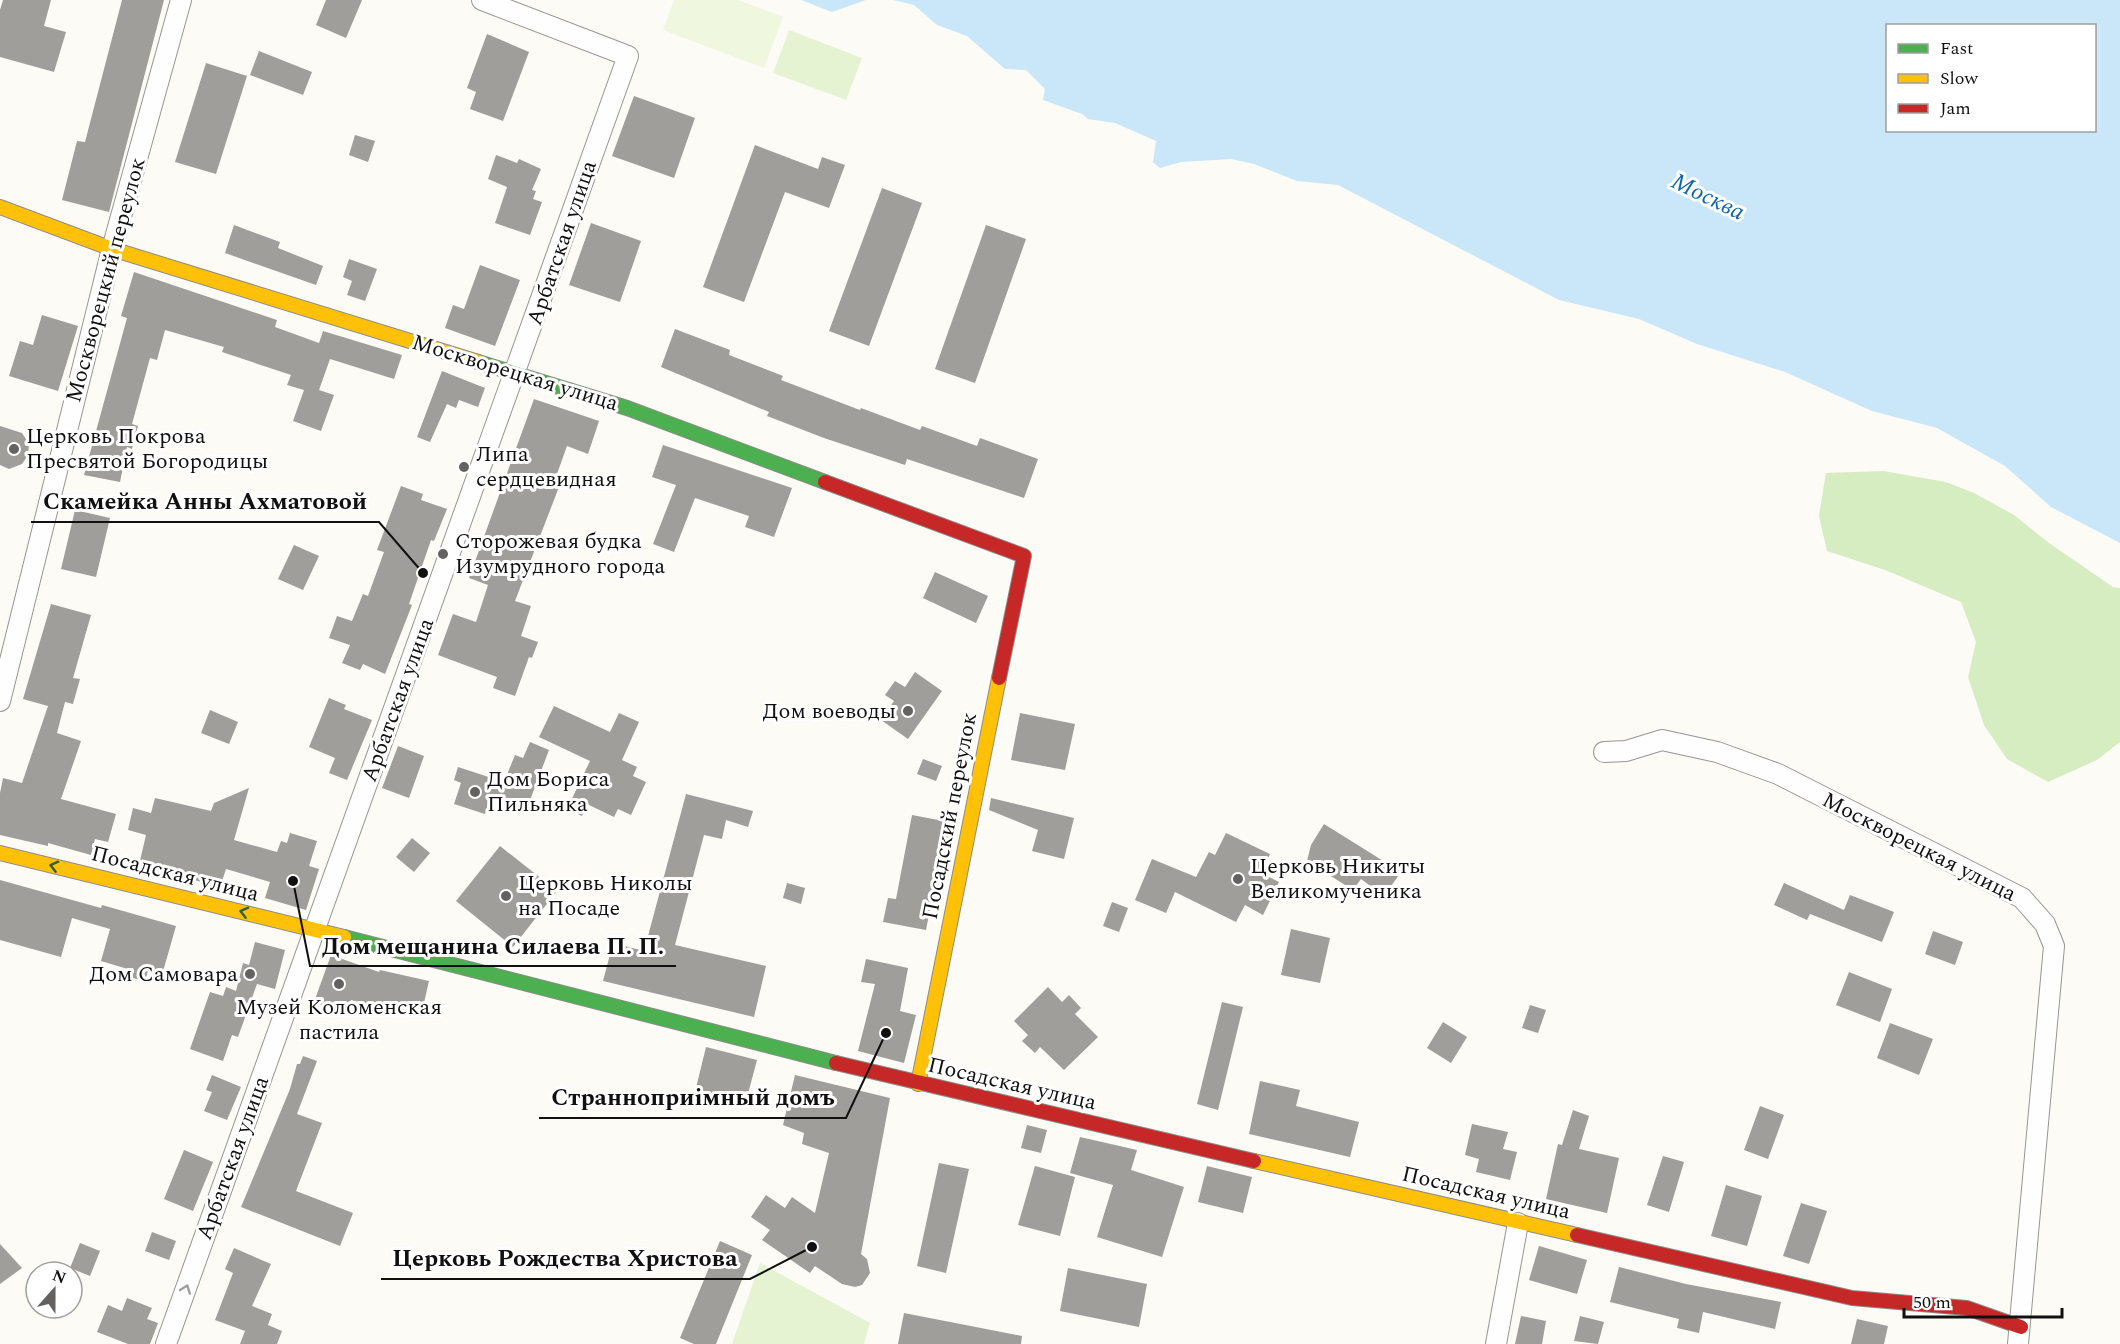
<svg xmlns="http://www.w3.org/2000/svg" width="2120" height="1344" font-family="Spectral,serif">
  <style>
    .green { fill: #e5f3d3 }
    .forest { fill: #d6ecc1 }
    .pitch { fill: #eff7de }
    .water { fill: #c9e7f9; fill-rule: evenodd }
    .building { fill: #a09e9a }
    .lines { fill: none; stroke-linecap: round; stroke-linejoin: round }
    .street-casing { stroke: #969693; stroke-width: 22 }
    .fast-casing { stroke: #8d8c8a; stroke-width: 16 }
    .slow-casing { stroke: #8d8c8a; stroke-width: 16 }
    .jam-casing { stroke: #8d8c8a; stroke-width: 16 }
    .street { stroke: #fffefe; stroke-width: 20 }
    .fast { stroke: #4caf50; stroke-width: 14 }
    .slow { stroke: #ffc107; stroke-width: 14 }
    .jam { stroke: #c62828; stroke-width: 14 }
    .oneway { stroke: #2e6030 }
    .oneway2 { stroke: #9f9f9f }
    .poi-dot { fill: #636260; stroke: #fff; stroke-width: 2 }
    .labels { text-anchor: middle; dominant-baseline: central; stroke-width: 6; stroke-linejoin: round; paint-order: stroke }
    .street-label { font-size: 22px; fill: #101010; stroke: #fff }
    .poi-label { font-size: 22px; fill: #101010; stroke: #fff; text-anchor: start }
    .water-label { font-size: 24px; font-style: italic; fill: #0e66ac; stroke: #fff }
    .leader { fill: none; stroke: #101010; stroke-width: 2 }
    .callout-dot { fill: #101010; stroke: #fff; stroke-width: 2 }
    .callout-label { font-size: 24px; text-anchor: middle; font-weight: bold; fill: #101010; stroke: #fff; stroke-width: 6; stroke-linejoin: round; paint-order: stroke }
  </style>
  <rect width="100%" height="100%" fill="#fcfbf5"/>
  <g class="green">
    <polygon points="789,30 862,58 846,100 773,73"/>
    <polygon points="760,1263 870,1323 864,1344 732,1344"/>
  </g>
  <polygon class="forest" points="1883,471 1946,482 1974,493 2014,515 2049,543 2113,587 2120,588 2120,742 2097,760 2048,782 2007,759 1984,725 1968,677 1976,642 1961,602 1885,570 1827,551 1819,516 1826,473"/>
  <polygon class="pitch" points="674,0 738,0 783,17 764,68 663,30"/>
  <g class="water">
    <polygon points="801,0 866,0 832,12"/>
    <path d="M 893,0 L 2120,0 L 2120,543 L 2051,507 L 2005,466 L 1937,428 L 1872,411 L 1785,372 L 1697,344 L 1639,319 L 1559,300 L 1338,185 L 1297,181 L 1254,164 L 1231,159 L 1181,162 L 1160,168 L 1153,162 L 1156,141 L 1115,123 L 1088,119 L 1082,114 L 1043,100 L 1045,89 L 1026,70 L 1005,69 L 967,36 L 937,25 L 914,5 ZM 1888,26 L 2094,26 L 2094,130 L 1888,130 Z"/>
  </g>
  <g class="building">
    <polygon points="3,0 51,0 44,26 66,32 54,72 0,57 0,10"/>
    <polygon points="122,0 164,0 109,212 62,200 77,141 85,142"/>
    <polygon points="326,0 362,0 346,38 316,25"/>
    <polygon points="487,34 529,52 503,121 470,109 476,92 467,88"/>
    <polygon points="259,51 312,72 303,95 250,75"/>
    <polygon points="206,63 247,76 216,174 175,162"/>
    <polygon points="634,96 695,118 674,178 612,156"/>
    <polygon points="355,135 375,141 368,162 349,155"/>
    <polygon points="755,145 818,169 822,157 845,165 829,208 785,192 744,302 703,287"/>
    <polygon points="496,155 517,163 519,159 541,169 532,190 536,191 533,199 542,202 530,235 495,223 507,187 488,179"/>
    <polygon points="882,188 922,203 869,346 829,331"/>
    <polygon points="591,223 641,241 620,302 569,285"/>
    <polygon points="234,225 280,242 278,248 323,266 316,285 225,253"/>
    <polygon points="986,225 1026,239 975,383 935,369"/>
    <polygon points="349,259 377,269 365,301 347,295 352,281 343,277"/>
    <polygon points="480,265 520,280 495,346 445,328 453,305 464,309"/>
    <polygon points="134,272 277,320 275,327 319,343 323,331 402,355 394,379 330,359 319,390 334,395 321,431 293,421 304,390 287,385 291,375 222,352 224,347 165,330 157,360 150,358 132,424 138,426 132,449 127,447 120,482 84,475 127,318 121,316"/>
    <polygon points="42,315 78,326 58,391 9,376 20,341 33,345"/>
    <polygon points="675,329 730,350 729,355 783,376 781,380 860,410 861,408 920,430 922,426 977,446 980,438 1038,459 1024,498 907,459 905,465 824,438 767,416 769,412 661,367"/>
    <polygon points="442,371 485,388 478,407 459,400 456,408 447,404 430,442 417,437"/>
    <polygon points="534,399 599,421 588,454 567,446 553,485 559,487 515,601 531,606 521,636 538,642 532,658 529,657 515,696 493,688 497,677 438,655 453,614 476,622 488,585 469,578"/>
    <polygon points="0,426 22,433 29,444 28,455 22,464 9,469 0,465"/>
    <polygon points="663,445 792,488 774,537 745,527 749,516 695,498 674,552 653,544 676,485 652,477"/>
    <polygon points="401,486 423,494 421,500 447,509 434,541 431,540 409,604 412,605 385,674 363,664 360,670 342,663 350,645 329,638 337,616 352,621 363,594 368,596 384,552 377,550"/>
    <polygon points="75,510 110,518 96,577 61,569"/>
    <polygon points="294,545 319,556 303,590 278,579"/>
    <polygon points="935,572 988,596 976,623 923,598"/>
    <polygon points="51,604 91,615 73,678 80,679 73,704 65,702 57,733 81,741 61,799 116,814 108,842 95,839 91,855 48,843 48,846 0,835 0,793 3,778 22,783 48,706 23,699"/>
    <polygon points="915,672 942,691 908,739 881,720 894,701 885,695 895,681 905,687"/>
    <polygon points="329,698 346,705 344,709 372,720 347,780 329,773 335,758 309,747"/>
    <polygon points="554,706 610,732 619,713 639,722 622,760 637,767 633,776 646,782 631,815 618,809 614,817 587,804 582,816 567,809 590,761 539,737"/>
    <polygon points="210,710 238,722 229,744 201,733"/>
    <polygon points="1020,713 1075,724 1065,770 1011,760"/>
    <polygon points="530,742 549,750 527,808 491,795 485,814 454,804 461,783 454,780 458,767 504,782 515,755 523,758"/>
    <polygon points="398,746 424,756 409,798 382,788"/>
    <polygon points="923,759 942,766 936,781 917,774"/>
    <polygon points="249,788 234,840 277,852 281,841 287,843 290,833 317,841 309,866 319,869 306,910 265,898 270,882 226,869 220,887 139,865 146,835 128,830 133,808 151,813 155,798 211,811 214,803"/>
    <polygon points="686,794 753,811 748,827 726,820 722,839 704,835 675,945 766,966 754,1017 603,981 613,943 644,951"/>
    <polygon points="991,798 1074,818 1064,859 1032,851 1038,830 989,810"/>
    <polygon points="912,815 954,823 942,886 935,884 926,930 883,922 888,898 896,899"/>
    <polygon points="1324,824 1401,872 1384,896 1361,879 1353,890 1307,861 1311,845"/>
    <polygon points="1226,833 1270,854 1261,873 1279,882 1263,915 1245,905 1236,922 1175,892 1166,913 1135,900 1152,859 1196,877 1209,852 1215,855"/>
    <polygon points="412,838 430,853 414,872 396,857"/>
    <polygon points="500,846 557,891 513,947 456,901"/>
    <polygon points="0,880 101,908 102,905 176,926 162,975 148,971 145,981 129,977 131,970 101,961 110,929 72,918 61,957 0,940"/>
    <polygon points="787,883 805,888 801,904 783,898"/>
    <polygon points="1784,883 1844,910 1850,895 1894,912 1882,942 1810,914 1807,920 1774,905"/>
    <polygon points="1112,902 1128,908 1119,932 1103,926"/>
    <polygon points="1291,929 1330,938 1320,983 1281,975"/>
    <polygon points="1933,931 1963,942 1955,965 1925,954"/>
    <polygon points="255,942 285,950 275,989 257,984 238,1037 232,1035 223,1061 190,1049 210,992 223,996 226,987 236,991 243,963 249,965"/>
    <polygon points="331,955 379,972 380,970 429,981 421,1016 351,1000 346,1014 314,1002"/>
    <polygon points="866,959 908,968 900,1011 916,1015 904,1063 858,1051 875,984 861,982"/>
    <polygon points="1849,972 1892,989 1880,1022 1836,1005"/>
    <polygon points="1048,987 1062,1002 1069,995 1081,1008 1075,1014 1098,1037 1064,1070 1040,1047 1035,1053 1022,1041 1028,1035 1014,1021"/>
    <polygon points="1222,1002 1243,1007 1218,1110 1197,1104"/>
    <polygon points="1530,1005 1546,1010 1538,1033 1522,1028"/>
    <polygon points="1443,1022 1467,1037 1451,1063 1427,1048"/>
    <polygon points="1890,1023 1933,1039 1919,1075 1877,1058"/>
    <polygon points="706,1047 757,1060 745,1105 695,1092"/>
    <polygon points="303,1056 317,1061 297,1114 322,1123 296,1191 353,1213 340,1246 241,1207 290,1089 297,1064 300,1064"/>
    <polygon points="212,1075 241,1087 227,1120 204,1111 212,1092 206,1090"/>
    <polygon points="795,1075 890,1098 861,1254 867,1259 870,1273 862,1285 855,1287 842,1284 815,1266 810,1273 762,1240 770,1230 751,1217 766,1195 785,1208 792,1197 815,1213 829,1153 802,1144 804,1133 783,1125"/>
    <polygon points="1260,1081 1300,1090 1296,1106 1359,1122 1350,1157 1249,1134"/>
    <polygon points="1760,1106 1784,1115 1768,1159 1744,1150"/>
    <polygon points="1573,1110 1589,1116 1579,1149 1619,1158 1607,1213 1546,1199 1558,1144 1562,1145"/>
    <polygon points="1472,1124 1508,1132 1503,1149 1517,1152 1510,1180 1476,1172 1479,1159 1465,1155"/>
    <polygon points="1027,1125 1047,1130 1041,1153 1021,1148"/>
    <polygon points="1080,1137 1137,1150 1131,1170 1184,1187 1162,1257 1097,1237 1113,1185 1070,1173"/>
    <polygon points="184,1150 213,1162 193,1211 164,1199"/>
    <polygon points="1663,1156 1684,1162 1669,1212 1647,1205"/>
    <polygon points="939,1163 969,1169 946,1273 917,1266"/>
    <polygon points="1035,1166 1075,1177 1060,1236 1018,1225"/>
    <polygon points="1207,1166 1252,1177 1243,1213 1198,1202"/>
    <polygon points="1726,1185 1762,1196 1747,1246 1711,1236"/>
    <polygon points="1801,1203 1827,1211 1809,1264 1783,1256"/>
    <polygon points="152,1232 176,1241 169,1260 145,1251"/>
    <polygon points="720,1241 752,1255 716,1344 694,1344 680,1338"/>
    <polygon points="80,1243 100,1251 90,1276 70,1268"/>
    <polygon points="0,1244 22,1268 0,1284"/>
    <polygon points="1539,1246 1587,1260 1577,1294 1529,1280"/>
    <polygon points="234,1248 271,1264 252,1306 272,1314 268,1325 282,1331 277,1344 240,1344 245,1331 215,1320 233,1273 225,1269"/>
    <polygon points="1619,1267 1686,1284 1781,1302 1775,1329 1703,1312 1699,1333 1677,1328 1679,1319 1610,1302"/>
    <polygon points="1068,1268 1147,1284 1139,1327 1060,1311"/>
    <polygon points="127,1298 152,1308 147,1319 158,1323 150,1344 128,1344 97,1332 108,1305 122,1311"/>
    <polygon points="904,1313 1022,1336 1021,1344 898,1344"/>
    <polygon points="1521,1316 1546,1321 1542,1344 1515,1344"/>
    <polygon points="1580,1316 1604,1322 1598,1344 1574,1341"/>
    <polygon points="1857,1319 1888,1326 1884,1344 1851,1344"/>
  </g>
  <g class="lines">
    <g class="street-casing">
      <g id="street">
        <polyline points="0,701 112,249 181,0"/>
        <polyline points="1604,752 1626,751 1662,740 1717,752 1778,774 2022,898 2045,924 2054,946 2018,1344"/>
        <polyline points="166,1344 628,56 482,0"/>
        <polyline points="1496,1344 1518,1223"/>
      </g>
    </g>
    <g class="fast-casing">
      <g id="fast">
        <polyline points="478,362 627,408 825,482"/>
        <polyline points="344,937 836,1063"/>
      </g>
    </g>
    <g class="slow-casing">
      <g id="slow">
        <polyline points="0,207 112,249 478,362"/>
        <polyline points="0,853 344,937"/>
        <polyline points="918,1084 999,678"/>
        <polyline points="1254,1161 1577,1235"/>
      </g>
    </g>
    <g class="jam-casing">
      <g id="jam">
        <polyline points="825,482 1024,556 999,678"/>
        <polyline points="836,1063 1254,1161"/>
        <polyline points="1577,1235 1852,1298 1967,1308 2021,1327"/>
      </g>
    </g>
    <use href="#street" class="street"/>
    <use href="#fast" class="fast"/>
    <use href="#slow" class="slow"/>
    <use href="#jam" class="jam"/>
  </g>
  <defs><path id="oneway-chevron" d="M-2-3.5L2.5 0L-2 3.5" fill="none" stroke-width="1.6" stroke-linecap="round" stroke-linejoin="round" transform="scale(1.5)"/></defs>
  <g class="oneway">
    <use href="#oneway-chevron" transform="translate(54 866) rotate(-166)"/>
    <use href="#oneway-chevron" transform="translate(244 912) rotate(-166)"/>
  </g>
  <use class="oneway2" href="#oneway-chevron" transform="translate(186 1289) rotate(-70)"/>
  <g class="poi-dot">
    <circle cx="14" cy="449" r="6"/>
    <circle cx="464" cy="467" r="6"/>
    <circle cx="443" cy="554" r="6"/>
    <circle cx="908" cy="711" r="6"/>
    <circle cx="475" cy="792" r="6"/>
    <circle cx="1238" cy="879" r="6"/>
    <circle cx="506" cy="896" r="6"/>
    <circle cx="250" cy="974" r="6"/>
    <circle cx="339" cy="984" r="6"/>
  </g>
  <g class="labels">
    <g class="street-label">
      <text transform="translate(562 243) rotate(-71)">Арбатская улица</text>
      <text transform="translate(106 280) rotate(-75)">Москворецкий переулок</text>
      <text transform="translate(515 373) rotate(17)">Москворецкая улица</text>
      <text transform="translate(398 700) rotate(-70)">Арбатская улица</text>
      <text transform="translate(950 816) rotate(-79)">Посадский переулок</text>
      <text transform="translate(1919 847) rotate(27)">Москворецкая улица</text>
      <text transform="translate(175 874) rotate(14)">Посадская улица</text>
      <text transform="translate(1012 1084) rotate(13)">Посадская улица</text>
      <text transform="translate(233 1158) rotate(-70)">Арбатская улица</text>
      <text transform="translate(1486 1193) rotate(13)">Посадская улица</text>
    </g>
    <g class="poi-label">
      <text x="26" y="436">Церковь Покрова<tspan x="26" dy="25">Пресвятой Богородицы</tspan></text>
      <text x="476" y="454">Липа<tspan x="476" dy="25">сердцевидная</tspan></text>
      <text x="455" y="541">Сторожевая будка<tspan x="455" dy="25">Изумрудного города</tspan></text>
      <text x="896" y="711" text-anchor="end">Дом воеводы</text>
      <text x="487" y="779">Дом Бориса<tspan x="487" dy="25">Пильняка</tspan></text>
      <text x="1250" y="866">Церковь Никиты<tspan x="1250" dy="25">Великомученика</tspan></text>
      <text x="518" y="883">Церковь Николы<tspan x="518" dy="25">на Посаде</tspan></text>
      <text x="238" y="974" text-anchor="end">Дом Самовара</text>
      <text x="339" y="1007" text-anchor="middle">Музей Коломенская<tspan x="339" dy="25">пастила</tspan></text>
    </g>
    <g class="water-label">
      <text transform="translate(1708 197) rotate(26)">Москва</text>
    </g>
  </g>
  <path class="leader" d="M423 573L379 522H31M293 881L310 966H676M886 1033L846 1118H539M812 1247L750 1279H381"/>
  <g class="callout-dot">
    <circle cx="423" cy="573" r="6"/>
    <circle cx="293" cy="881" r="6"/>
    <circle cx="886" cy="1033" r="6"/>
    <circle cx="812" cy="1247" r="6"/>
  </g>
  <g class="callout-label">
    <text x="205" y="509">Скамейка Анны Ахматовой</text>
    <text x="493" y="954">Дом мещанина Силаева П. П.</text>
    <text x="693" y="1105">Странноприiмный домъ</text>
    <text x="565" y="1266">Церковь Рождества Христова</text>
  </g>
  <rect x="1886" y="24" width="210" height="108" fill="#ffffff" stroke="#9f9f9f" stroke-width="1.5"/>
  <rect x="1898" y="44" width="30" height="9" fill="#4caf50" stroke="#9f9f9f" stroke-width="1.5"/>
  <text x="1940" y="54" font-size="18" fill="#101010">Fast</text>
  <rect x="1898" y="74" width="30" height="9" fill="#ffc107" stroke="#9f9f9f" stroke-width="1.5"/>
  <text x="1940" y="84" font-size="18" fill="#101010">Slow</text>
  <rect x="1898" y="104" width="30" height="9" fill="#c62828" stroke="#9f9f9f" stroke-width="1.5"/>
  <text x="1940" y="114" font-size="18" fill="#101010">Jam</text>
  <g transform="translate(54 1290) rotate(21)"><circle r="28" fill="#ffffff" stroke="#9f9f9f" stroke-width="1.5"/>
  <path d="M0-4.5L10 22L0 15L-10 22Z" fill="#636260"/>
  <text y="-9" font-size="16" font-weight="bold" text-anchor="middle" fill="#101010">N</text>
  </g>
  <path d="M1904 1308v9h158v-9" fill="none" stroke="#101010" stroke-width="3"/>
  <text x="1913" y="1308" font-size="18" fill="#101010" stroke="#ffffff" stroke-width="4.5" paint-order="stroke">50 m</text>
</svg>
